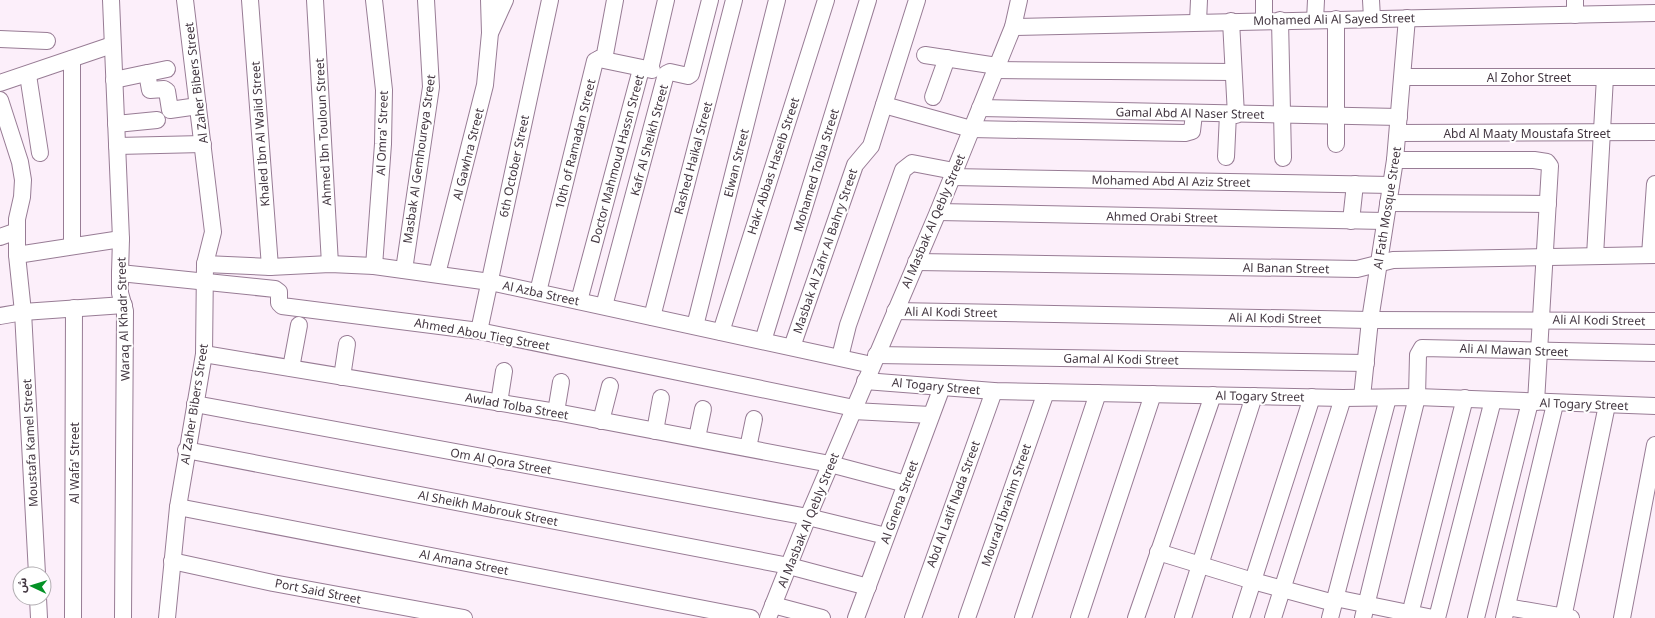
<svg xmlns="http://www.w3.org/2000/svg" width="1655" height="618" font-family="'Noto Sans','Noto Sans Arabic',sans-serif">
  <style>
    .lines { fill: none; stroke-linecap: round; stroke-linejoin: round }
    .street-casing { stroke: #987c95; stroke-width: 18 }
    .street { stroke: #fff; stroke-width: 16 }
    .labels { text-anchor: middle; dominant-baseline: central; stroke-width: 4; stroke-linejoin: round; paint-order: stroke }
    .street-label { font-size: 12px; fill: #423640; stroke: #fff }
  </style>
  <rect width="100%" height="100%" fill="#fceffa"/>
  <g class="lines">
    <g class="street-casing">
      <g id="street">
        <polyline points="111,0 121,239 120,273 120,293 125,311 123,618"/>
        <polyline points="250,0 270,267"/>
        <polyline points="315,0 330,264"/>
        <polyline points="374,0 384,90 383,144 374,266"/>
        <polyline points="1264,0 1264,20"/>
        <polyline points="1371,0 1372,18"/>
        <polyline points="1575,15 1575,0"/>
        <polyline points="1280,20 1283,158"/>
        <polyline points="1315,20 1316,0"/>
        <polyline points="1231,21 1236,115"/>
        <polyline points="1198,22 1199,0"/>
        <polyline points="1013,27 1655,13"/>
        <polyline points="491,31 505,0"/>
        <polyline points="0,39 47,41"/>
        <polyline points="925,55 997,66"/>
        <polyline points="599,59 652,70"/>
        <polyline points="995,70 1233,72"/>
        <polyline points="148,73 167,69"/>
        <polyline points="28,75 40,153"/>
        <polyline points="1403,77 1655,77"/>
        <polyline points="114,80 147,73 150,90 164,89 167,91 170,110 198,106"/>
        <polyline points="0,83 112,45"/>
        <polyline points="933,97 947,58"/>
        <polyline points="0,100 20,162 23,180 22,197 17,219 17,255 23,312 37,574"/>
        <polyline points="884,105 971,129 1185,133 1192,131 1194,114"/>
        <polyline points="980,108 1399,117"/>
        <polyline points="116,124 157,120"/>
        <polyline points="1398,133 1655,132"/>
        <polyline points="1336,144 1336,19"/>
        <polyline points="117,146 203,144"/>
        <polyline points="1226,157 1228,114"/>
        <polyline points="1395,160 1534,160 1547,162 1550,166 1536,402"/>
        <polyline points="952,177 1391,185"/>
        <polyline points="1388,203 1548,204"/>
        <polyline points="938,212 1385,221"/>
        <polyline points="1351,221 1355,184"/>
        <polyline points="0,237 17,231"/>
        <polyline points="72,246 72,59"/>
        <polyline points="17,255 121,239"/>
        <polyline points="1650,255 1655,184"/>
        <polyline points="1595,256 1605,77"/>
        <polyline points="916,262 1357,269 1393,260 1655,255"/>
        <polyline points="205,264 270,267 330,264 374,266 490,282 872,365"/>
        <polyline points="404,270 431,87 426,0"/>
        <polyline points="120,273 275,289 279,292 279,303 282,306 479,331 854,408"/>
        <polyline points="437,274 485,85 490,33 489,0"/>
        <polyline points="538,292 595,61 603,57 605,54 615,0"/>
        <polyline points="579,301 640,73 642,70 649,68 651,65 666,0"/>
        <polyline points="604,306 666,74 670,72 688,76 691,74 710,0"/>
        <polyline points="895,311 1370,320 1655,321"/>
        <polyline points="0,316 23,312 124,305"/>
        <polyline points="652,317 734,0"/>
        <polyline points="695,326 777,0"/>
        <polyline points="479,331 550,0"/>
        <polyline points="721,332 826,0"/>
        <polyline points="763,341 868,0"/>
        <polyline points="792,347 855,165 871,146 917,0"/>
        <polyline points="204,354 556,412 830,464 906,484"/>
        <polyline points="876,355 1366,363"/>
        <polyline points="840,357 848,325 903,170 912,163 954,171"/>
        <polyline points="291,368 299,325"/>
        <polyline points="342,377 347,344"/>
        <polyline points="865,381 994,391 1343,398 1417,397 1655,406"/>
        <polyline points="1362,397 1370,320 1395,160 1407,18"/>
        <polyline points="499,403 504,371"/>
        <polyline points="195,404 808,517 886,536"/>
        <polyline points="853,411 931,415"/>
        <polyline points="556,412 561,382"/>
        <polyline points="601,421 610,386"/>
        <polyline points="655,431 661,398"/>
        <polyline points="697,438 703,409"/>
        <polyline points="748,448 754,419"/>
        <polyline points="186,450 789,566 868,587"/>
        <polyline points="178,507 751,618"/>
        <polyline points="1158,552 1253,581 1334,603"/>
        <polyline points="172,561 273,583 464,618"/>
        <polyline points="38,598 39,618"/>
        <polyline points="1335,598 1433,618"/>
        <polyline points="773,605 822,618"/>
        <polyline points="1507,607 1571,618"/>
        <polyline points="73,618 74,308"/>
        <polyline points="167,618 178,507 204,354 205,264 213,232 185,0"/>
        <polyline points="768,618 808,517 938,212 1013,27 1019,0"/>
        <polyline points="856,618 942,387"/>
        <polyline points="913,618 994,391"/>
        <polyline points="967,618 1046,392"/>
        <polyline points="1023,618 1098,393"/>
        <polyline points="1079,618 1153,394"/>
        <polyline points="1136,618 1213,395"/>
        <polyline points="1183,618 1254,396"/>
        <polyline points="1241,618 1312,397"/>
        <polyline points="1273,618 1343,398"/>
        <polyline points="1330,618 1388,398"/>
        <polyline points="1363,618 1417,397 1418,355 1422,348 1655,353"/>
        <polyline points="1409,618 1465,398"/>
        <polyline points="1437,618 1493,400"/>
        <polyline points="1476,618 1530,402"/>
        <polyline points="1504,618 1555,404"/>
        <polyline points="1563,618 1607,405"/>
        <polyline points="1622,618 1655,445"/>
      </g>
    </g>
    <use href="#street" class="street"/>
  </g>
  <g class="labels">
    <g class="street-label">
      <text transform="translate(1334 19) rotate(-1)">Mohamed Ali Al Sayed Street</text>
      <text x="1529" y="77">Al Zohor Street</text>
      <text transform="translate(196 83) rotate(-97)">Al Zaher Bibers Street</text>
      <text transform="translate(1190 113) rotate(1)">Gamal Abd Al Naser Street</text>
      <text transform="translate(323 132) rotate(-93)">Ahmed Ibn Touloun Street</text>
      <text transform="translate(382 133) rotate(-88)">Al Omra' Street</text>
      <text x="1527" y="133">Abd Al Maaty Moustafa Street</text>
      <text transform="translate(260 134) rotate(-94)">Khaled Ibn Al Walid Street</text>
      <text transform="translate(649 140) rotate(-75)">Kafr Al Sheikh Street</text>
      <text transform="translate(575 144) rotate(-76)">10th of Ramadan Street</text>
      <text transform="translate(468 154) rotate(-76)">Al Gawhra Street</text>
      <text transform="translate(693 158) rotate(-75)">Rashed Haikal Street</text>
      <text transform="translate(419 159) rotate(-82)">Masbak Al Gemhoureya Street</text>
      <text transform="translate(617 159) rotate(-75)">Doctor Mahmoud Hassn Street</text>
      <text transform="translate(736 163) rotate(-76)">Elwan Street</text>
      <text transform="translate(514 166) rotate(-78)">6th October Street</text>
      <text transform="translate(773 166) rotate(-72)">Hakr Abbas Haseib Street</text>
      <text transform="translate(816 170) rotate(-73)">Mohamed Tolba Street</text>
      <text transform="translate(1171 181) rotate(1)">Mohamed Abd Al Aziz Street</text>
      <text transform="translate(1387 208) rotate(-81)">Al Fath Mosque Street</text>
      <text transform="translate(1162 217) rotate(1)">Ahmed Orabi Street</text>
      <text transform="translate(933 221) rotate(-67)">Al Masbak Al Qebly Street</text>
      <text transform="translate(825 251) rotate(-71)">Masbak Al Zahr Al Bahry Street</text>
      <text transform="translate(1286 268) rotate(1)">Al Banan Street</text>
      <text transform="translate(541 293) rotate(12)">Al Azba Street</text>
      <text transform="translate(951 312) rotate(1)">Ali Al Kodi Street</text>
      <text transform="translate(1275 318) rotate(1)">Ali Al Kodi Street</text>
      <text transform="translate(123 319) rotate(-92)">Waraq Al Khadr Street</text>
      <text transform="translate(1599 320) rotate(1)">Ali Al Kodi Street</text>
      <text transform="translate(482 334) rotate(10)">Ahmed Abou Tieg Street</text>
      <text transform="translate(1514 350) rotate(2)">Ali Al Mawan Street</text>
      <text transform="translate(1121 359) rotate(1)">Gamal Al Kodi Street</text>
      <text transform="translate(936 386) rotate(5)">Al Togary Street</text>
      <text transform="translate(1260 396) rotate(1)">Al Togary Street</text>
      <text transform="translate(194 404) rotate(-81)">Al Zaher Bibers Street</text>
      <text transform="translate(1584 404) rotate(2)">Al Togary Street</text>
      <text transform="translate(517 406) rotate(10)">Awlad Tolba Street</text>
      <text transform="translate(30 443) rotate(-93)">Moustafa Kamel Street</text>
      <text transform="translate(501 461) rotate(10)">Om Al Qora Street</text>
      <text transform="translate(74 463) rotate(-90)">Al Wafa' Street</text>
      <text transform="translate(899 502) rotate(-70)">Al Gnena Street</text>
      <text transform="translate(953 504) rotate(-70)">Abd Al Latif Nada Street</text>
      <text transform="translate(1006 505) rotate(-71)">Mourad Ibrahim Street</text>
      <text transform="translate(488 508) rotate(11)">Al Sheikh Mabrouk Street</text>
      <text transform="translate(808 520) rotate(-68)">Al Masbak Al Qebly Street</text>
      <text transform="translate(464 562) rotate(11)">Al Amana Street</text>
      <text transform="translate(318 591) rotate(11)">Port Said Street</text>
    </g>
  </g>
  <g transform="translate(32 586) rotate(274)"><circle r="19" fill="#ffffff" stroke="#b3afb3"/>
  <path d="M0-3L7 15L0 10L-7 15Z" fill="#049226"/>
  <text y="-6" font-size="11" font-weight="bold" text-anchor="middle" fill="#423640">ش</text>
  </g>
</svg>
